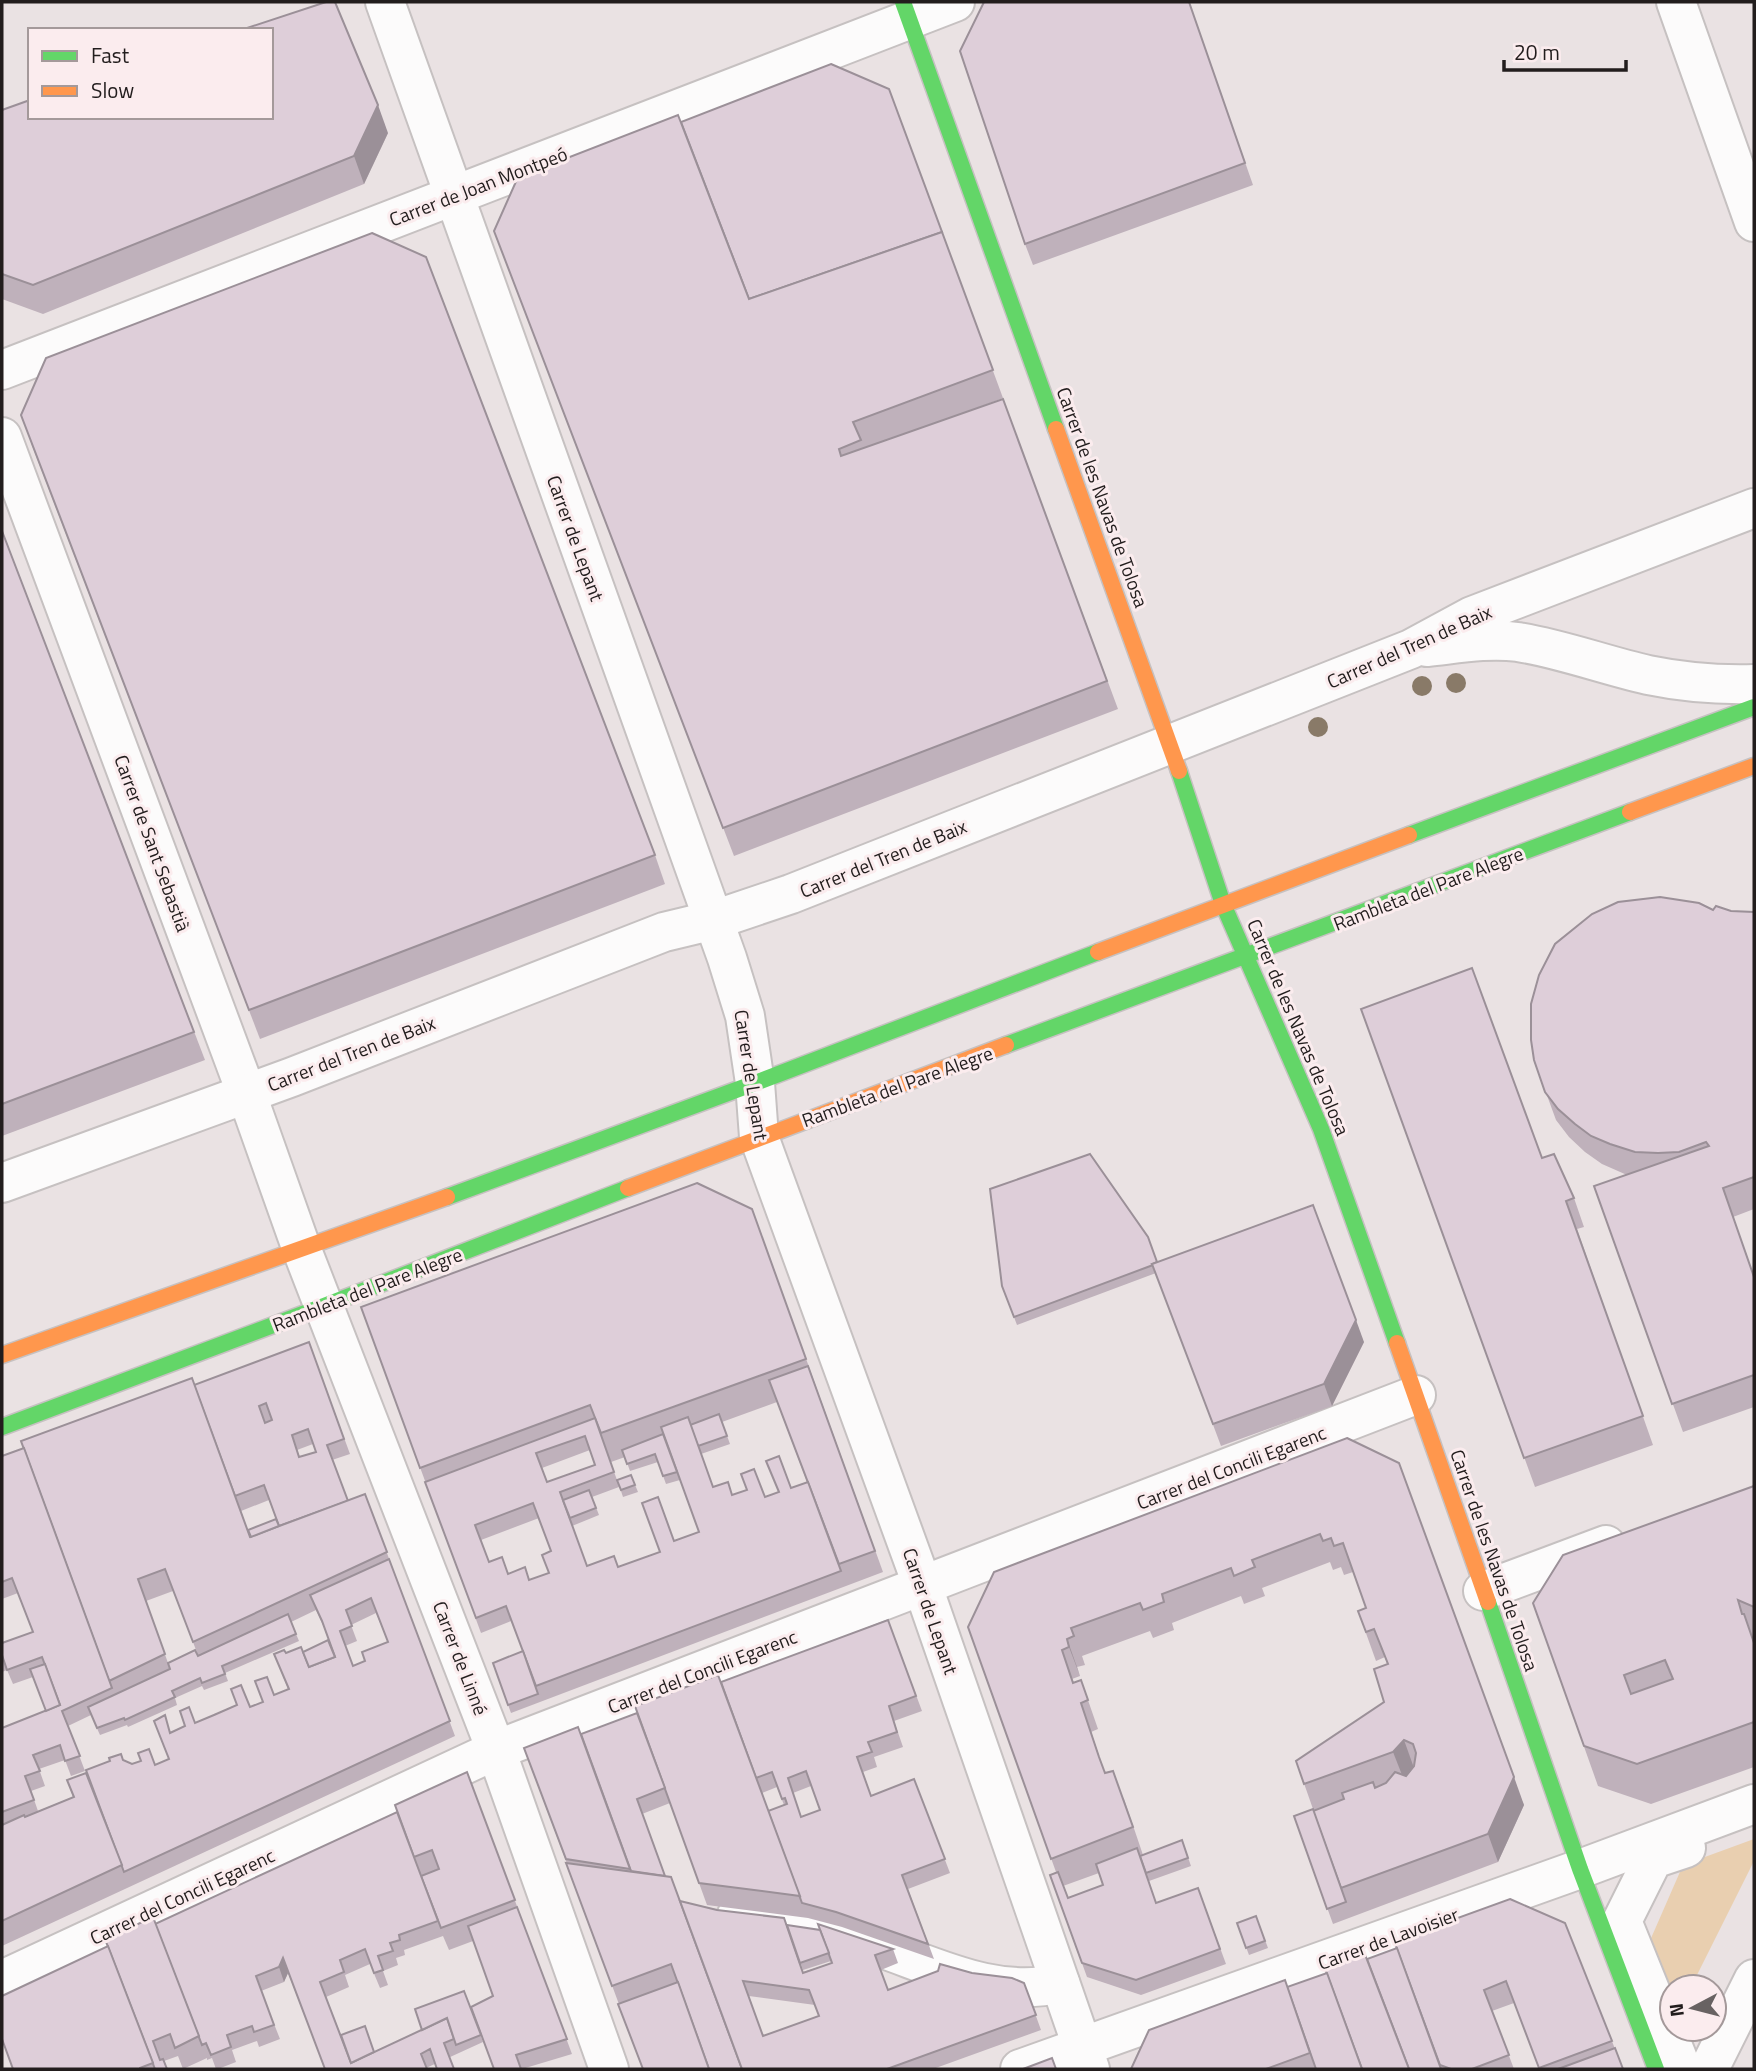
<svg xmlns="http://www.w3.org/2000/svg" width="1756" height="2071" font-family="'Titillium Web',sans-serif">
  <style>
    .green { fill: #e9cfb0 }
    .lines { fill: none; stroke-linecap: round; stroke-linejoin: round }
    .street-casing { stroke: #c6c1c1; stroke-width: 42 }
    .fast-casing { stroke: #c6c1c1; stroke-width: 19 }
    .slow-casing { stroke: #c6c1c1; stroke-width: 19 }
    .street { stroke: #fcfbfb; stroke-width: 38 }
    .fast { stroke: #63d668; stroke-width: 16 }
    .slow { stroke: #ff974d; stroke-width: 16 }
    .tree { fill: #897a68 }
    .wall { fill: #bfb1bb; fill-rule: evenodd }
    .shaded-wall { fill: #9b9098 }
    .building { fill: #deced9; stroke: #9b9098; stroke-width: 2; fill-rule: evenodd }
    .labels { text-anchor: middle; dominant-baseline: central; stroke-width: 6; stroke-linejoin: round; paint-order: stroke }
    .street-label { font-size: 19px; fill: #221d1d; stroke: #fbecee }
  </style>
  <rect width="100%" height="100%" fill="#eae2e3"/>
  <polygon class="green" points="1754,1839 1754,1861 1691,1987 1672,1987 1672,2018 1645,1952 1683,1865"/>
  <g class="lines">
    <g class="street-casing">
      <g id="street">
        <polyline points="385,2 727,958 745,1016 755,1083 759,1137 923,1587 1090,2069"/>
        <polyline points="1676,2 1754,222"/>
        <polyline points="2,370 955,2"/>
        <polyline points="2,437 246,1092 302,1250 496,1750 609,2069"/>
        <path d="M 1427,647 C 1456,644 1488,638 1518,642 C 1562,649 1604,665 1648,675 C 1682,682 1719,685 1754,684"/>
        <polyline points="2,1183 292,1077 664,932 714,920 791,894 1411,649 1472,616 1754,508"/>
        <polyline points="1483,1591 1606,1545"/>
        <path d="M 736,1917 C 784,1923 832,1931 878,1947 C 936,1967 997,1999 1060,1983"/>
        <polyline points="2,1980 496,1750 1416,1395"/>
        <polyline points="1020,2069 1580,1869 1754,1804"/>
        <polyline points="1682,2069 1622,1921 1653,1859 1686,1848"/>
        <polyline points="1709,2069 1754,1979"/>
      </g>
    </g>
    <g class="fast-casing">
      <g id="fast">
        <polyline points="903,2 1056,429"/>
        <polyline points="1179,771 1223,904 1321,1129 1397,1343"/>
        <polyline points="1409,835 1754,707"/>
        <polyline points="1006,1045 1630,812"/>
        <polyline points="447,1197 755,1083 1098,952"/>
        <polyline points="2,1427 324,1306 628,1188"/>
        <polyline points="1488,1602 1580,1869 1656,2069"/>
      </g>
    </g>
    <g class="slow-casing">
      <g id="slow">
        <polyline points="1056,429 1179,771"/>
        <polyline points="1630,812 1754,766"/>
        <polyline points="1098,952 1409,835"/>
        <polyline points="628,1188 1006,1045"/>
        <polyline points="1397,1343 1488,1602"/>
        <polyline points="2,1355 447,1197"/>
      </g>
    </g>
    <use href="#street" class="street"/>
    <use href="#fast" class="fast"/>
    <use href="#slow" class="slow"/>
  </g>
  <g class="tree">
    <circle cx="1456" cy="683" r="10"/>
    <circle cx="1422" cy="686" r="10"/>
    <circle cx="1318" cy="727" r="10"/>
  </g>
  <g class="wall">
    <polygon points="1189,2 1253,185 1033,265 1025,244"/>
    <polygon points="889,89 1003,398 953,417 1003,399 1118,709 734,856 494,231 681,122"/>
    <polygon points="2,110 388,133 364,184 43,314 2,299"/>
    <polygon points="31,443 655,855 665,884 260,1039"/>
    <polygon points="2,531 205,1060 2,1136"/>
    <polygon points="1713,910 1754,912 1754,1209 1733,1217 1754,1276 1754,1407 1683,1432 1594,1186 1627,1175 1602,1164 1585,1152 1569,1137 1556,1120 1534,1060"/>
    <polygon points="1361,1009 1542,1158 1574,1198 1584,1227 1577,1229 1653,1445 1535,1487"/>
    <path d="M 752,1209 L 883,1572 L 511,1713 L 493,1663 L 523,1651 L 511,1621 L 481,1633 L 361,1307 ZM 777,1402 L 807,1482 L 765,1497 L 733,1495 L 713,1487 L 701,1454 L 730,1444 L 722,1422 ZM 600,1433 L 611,1462 L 625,1457 L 630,1471 L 658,1462 L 666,1484 L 680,1480 L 699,1532 L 674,1541 L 660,1552 L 618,1567 L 587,1566 L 572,1526 L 599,1515 L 592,1497 L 619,1487 L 618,1482 L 623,1497 L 638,1492 L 631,1475 L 617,1480 ZM 590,1450 L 595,1465 L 547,1482 L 542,1468 ZM 539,1518 L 551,1551 L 548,1573 L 529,1580 L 508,1574 L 489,1562 L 481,1540 Z"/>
    <polygon points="1157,1262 1364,1342 1332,1406 1221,1446 1156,1273 1017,1325 1002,1286"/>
    <path d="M 309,1342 L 350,1454 L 332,1460 L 348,1501 L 365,1494 L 455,1736 L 2,1946 L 2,1728 L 46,1711 L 33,1677 L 13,1684 L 7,1670 L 2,1672 L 2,1643 L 33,1632 L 18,1593 L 2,1599 L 2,1456 ZM 313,1444 L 316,1452 L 300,1457 L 297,1450 ZM 269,1500 L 276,1519 L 250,1537 L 241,1511 ZM 173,1591 L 198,1655 L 168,1663 L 146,1601 ZM 316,1610 L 327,1634 L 335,1657 L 303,1652 L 274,1654 L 288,1689 L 274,1695 L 263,1702 L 250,1707 L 195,1723 L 171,1733 L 168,1759 L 155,1765 L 132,1764 L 123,1760 L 67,1780 L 73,1797 L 38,1811 L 31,1791 L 45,1786 L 39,1769 L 65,1760 L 71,1776 L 85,1771 L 68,1726 L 91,1715 L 100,1735 L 127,1725 L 128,1727 L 177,1705 L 175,1698 L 202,1686 L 204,1690 L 228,1681 L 225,1673 L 299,1641 L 291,1622 ZM 376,1613 L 388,1642 L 365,1661 L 353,1666 L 345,1646 L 357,1641 L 351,1625 Z"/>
    <path d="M 1347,1438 L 1524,1805 L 1498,1862 L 1333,1924 L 1294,1816 L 1313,1809 L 1300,1772 L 1384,1702 L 1387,1664 L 1385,1657 L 1376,1661 L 1358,1611 L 1366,1608 L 1353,1572 L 1344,1575 L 1341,1567 L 1333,1570 L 1330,1562 L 1262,1588 L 1265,1596 L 1244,1604 L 1241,1596 L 1172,1623 L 1174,1630 L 1153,1638 L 1150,1631 L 1082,1656 L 1085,1665 L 1077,1667 L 1080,1676 L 1072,1679 L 1074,1682 L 1081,1680 L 1098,1729 L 1091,1732 L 1105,1773 L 1124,1799 L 1143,1855 L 1182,1840 L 1191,1866 L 1149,1881 L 1156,1903 L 1198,1888 L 1226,1964 L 1141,1995 L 1087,1977 L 1050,1875 L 1056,1872 L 968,1627 ZM 1099,1873 L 1103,1885 L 1068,1898 L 1063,1886 Z"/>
    <polygon points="1754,1486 1754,1640 1753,1639 1754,1643 1754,1767 1651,1804 1598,1786 1533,1603"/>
    <path d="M 888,1620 L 922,1711 L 894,1721 L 903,1747 L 874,1757 L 877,1767 L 863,1772 L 871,1796 L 914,1779 L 950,1873 L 908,1889 L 934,1959 L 842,1927 L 808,1918 L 707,1905 L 670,1803 L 642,1814 L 665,1876 L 680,1901 L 893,1949 L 898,1963 L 881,1970 L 888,1990 L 972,1973 L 1024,1983 L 1041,2030 L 933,2069 L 643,2069 L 524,1748 L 581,1734 ZM 811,1786 L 820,1810 L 801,1817 L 793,1793 ZM 777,1787 L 784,1805 L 777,1835 L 762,1793 ZM 790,1934 L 803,1970 L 831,1961 L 832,1963 L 803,1972 ZM 749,1996 L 815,2005 L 819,2016 L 763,2036 Z"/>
    <polygon points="467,1772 572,2054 522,2069 494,2069 493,1996 473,1941 449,1950 443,1936 404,1950 405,1955 396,1958 398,1965 383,1971 388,1985 380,1988 370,1964 345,1975 349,1987 326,1997 341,2035 374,2052 422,2030 464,1991 483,2042 426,2068 325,2069 288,1973 284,1982 261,1991 280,2039 259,2047 257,2041 232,2050 236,2062 218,2069 216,2069 212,2058 207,2060 207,2058 183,2069 178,2056 164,2061 167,2069 13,2069 155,1924 397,1812"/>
    <polygon points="1256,1916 1268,1948 1249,1955 1237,1923"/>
    <polygon points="1565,1923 1623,2069 1539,2069 1514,2003 1492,2011 1514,2069 1131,2069 1288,1987 1367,1959"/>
  </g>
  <g class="shaded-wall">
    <polygon points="378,105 388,133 364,184 354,156"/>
    <polygon points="1356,1320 1364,1342 1332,1406 1324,1384"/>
    <polygon points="1067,1639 1077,1667 1080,1676 1069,1647"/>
    <polygon points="1404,1740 1414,1768 1404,1780 1393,1752"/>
    <polygon points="1514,1777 1524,1805 1498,1862 1488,1834"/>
    <polygon points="283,1958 288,1973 284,1982 279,1967"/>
  </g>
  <g class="building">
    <polygon points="326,2 335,2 378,105 354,156 33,285 2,274 2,110 30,100 30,117 271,117 271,30 241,30"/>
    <polygon points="984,2 1189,2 1245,163 1025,244 960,51"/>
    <polygon points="831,64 889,89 942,232 749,299 681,122"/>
    <polygon points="678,115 749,299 942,232 993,370 853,422 861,440 839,449 841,456 1003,399 1107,681 723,828 494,231 518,177"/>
    <polygon points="372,233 426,257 655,855 249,1010 21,415 46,358"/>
    <polygon points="2,531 194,1032 2,1104"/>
    <polygon points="1660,897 1699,903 1713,910 1716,906 1731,911 1754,912 1754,1177 1723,1188 1754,1277 1754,1375 1672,1404 1594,1186 1709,1146 1706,1142 1679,1152 1658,1153 1635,1152 1610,1144 1591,1136 1575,1124 1558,1109 1545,1092 1534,1060 1531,1040 1531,1004 1539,975 1555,944 1592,914 1618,902"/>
    <polygon points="1472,968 1542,1158 1554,1154 1574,1198 1566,1201 1643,1416 1524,1458 1361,1009"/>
    <polygon points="1090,1154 1148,1237 1157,1262 1152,1264 1153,1265 1014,1317 1002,1286 990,1189"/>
    <polygon points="697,1183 752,1209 806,1359 601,1433 590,1405 420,1468 361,1307"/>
    <polygon points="1313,1205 1356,1320 1324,1384 1213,1424 1152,1264"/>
    <path d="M 309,1342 L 344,1439 L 327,1445 L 348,1501 L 279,1526 L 264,1485 L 235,1496 L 194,1385 ZM 266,1403 L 272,1420 L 265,1423 L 259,1406 ZM 308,1429 L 316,1452 L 299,1457 L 292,1435 Z"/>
    <polygon points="808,1366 875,1551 839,1564 769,1380"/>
    <polygon points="192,1378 250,1537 365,1494 387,1552 193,1642 165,1569 138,1579 165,1654 109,1681 21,1441"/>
    <polygon points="719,1414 727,1436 698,1446 690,1425"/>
    <path d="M 688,1417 L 713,1487 L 728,1482 L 732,1495 L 747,1490 L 741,1474 L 754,1469 L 765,1497 L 779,1492 L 766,1461 L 779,1456 L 791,1488 L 808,1482 L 841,1571 L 536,1686 L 506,1606 L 476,1618 L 425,1482 L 595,1418 L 614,1472 L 560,1492 L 587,1566 L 614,1556 L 618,1567 L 660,1552 L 642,1503 L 658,1497 L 674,1541 L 699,1532 L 661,1427 ZM 585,1436 L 595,1465 L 547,1482 L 536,1453 ZM 533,1503 L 551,1551 L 542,1555 L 549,1573 L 529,1580 L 525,1567 L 508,1574 L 502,1557 L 489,1562 L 475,1525 Z"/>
    <polygon points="663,1434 677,1472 663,1476 655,1454 627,1464 622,1450"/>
    <polygon points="1347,1438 1399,1463 1514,1777 1488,1834 1341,1888 1313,1811 1344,1799 1342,1793 1373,1782 1375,1788 1386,1783 1395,1772 1406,1776 1414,1766 1416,1753 1413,1744 1404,1740 1393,1752 1304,1784 1296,1761 1384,1702 1374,1669 1388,1664 1374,1629 1366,1632 1358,1611 1366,1608 1343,1543 1334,1546 1331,1538 1323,1541 1320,1534 1252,1560 1255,1567 1234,1576 1231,1568 1162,1594 1164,1602 1143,1610 1140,1603 1071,1628 1074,1636 1067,1639 1069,1647 1062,1650 1073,1683 1081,1680 1088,1700 1081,1703 1099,1757 1105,1773 1113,1771 1133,1827 1051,1859 968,1627 994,1572"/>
    <polygon points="24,1448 112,1688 62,1711 80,1756 65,1761 60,1745 33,1755 40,1771 25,1776 34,1800 2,1812 2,1728 60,1705 42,1657 7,1670 2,1655 2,1643 33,1632 12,1578 2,1582 2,1456"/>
    <polygon points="631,1475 635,1485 621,1490 617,1480"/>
    <path d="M 1754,1486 L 1754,1607 L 1738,1600 L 1742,1614 L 1744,1614 L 1754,1643 L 1754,1722 L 1637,1764 L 1584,1746 L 1533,1603 L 1563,1555 ZM 1665,1660 L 1673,1679 L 1631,1694 L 1624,1675 Z"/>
    <polygon points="589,1490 596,1508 570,1518 563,1500"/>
    <polygon points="276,1519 279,1526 251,1537 248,1530"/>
    <path d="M 389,1559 L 450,1721 L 124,1872 L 86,1770 L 110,1761 L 109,1758 L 121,1754 L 123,1760 L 132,1764 L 141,1761 L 138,1753 L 149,1749 L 155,1765 L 169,1759 L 154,1721 L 165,1715 L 170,1733 L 185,1726 L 180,1711 L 189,1707 L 195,1723 L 214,1715 L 237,1705 L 231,1689 L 241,1685 L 250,1707 L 263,1702 L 255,1681 L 267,1677 L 274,1695 L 289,1689 L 274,1654 L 284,1650 L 286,1653 L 301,1647 L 309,1667 L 335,1657 L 322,1621 L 310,1595 ZM 371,1598 L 388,1642 L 362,1652 L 365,1661 L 353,1666 L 340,1631 L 352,1626 L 346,1610 Z"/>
    <polygon points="288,1614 296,1634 222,1666 225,1674 202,1683 200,1678 172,1691 175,1697 125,1720 124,1718 97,1728 88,1707 170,1669 168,1663 195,1650 198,1656"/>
    <path d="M 888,1620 L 916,1696 L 889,1706 L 897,1732 L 868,1742 L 872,1752 L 857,1757 L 871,1796 L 914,1779 L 945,1859 L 902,1875 L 928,1944 L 836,1912 L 802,1903 L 768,1811 L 787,1804 L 785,1798 L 782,1799 L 772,1772 L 756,1778 L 721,1682 ZM 806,1771 L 820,1810 L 801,1817 L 788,1778 Z"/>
    <polygon points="328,1640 335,1657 309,1667 303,1652"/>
    <polygon points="523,1651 538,1694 508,1705 493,1663"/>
    <polygon points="45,1664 60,1705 46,1711 30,1669"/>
    <polygon points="718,1675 800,1896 699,1883 635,1706"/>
    <polygon points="637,1713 665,1788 637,1799 665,1876 631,1871 581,1734"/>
    <polygon points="578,1727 630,1869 566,1859 524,1748"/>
    <polygon points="467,1772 515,1900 441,1928 421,1876 439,1869 432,1850 414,1857 395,1805"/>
    <polygon points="86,1773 122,1865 2,1921 2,1825 24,1815 25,1817 74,1797 67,1780"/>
    <polygon points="1313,1809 1346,1902 1327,1909 1294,1816"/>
    <polygon points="397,1812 438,1921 399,1935 400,1940 390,1943 393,1951 378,1956 383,1970 374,1973 365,1949 340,1960 344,1972 320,1982 351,2063 447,2018 454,2039 444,2043 454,2069 437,2069 430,2049 421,2054 427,2069 325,2069 283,1958 279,1967 256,1976 274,2025 254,2032 252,2026 227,2035 231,2047 211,2055 206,2043 202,2045 155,1924"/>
    <polygon points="1182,1840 1188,1858 1146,1873 1140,1856"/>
    <polygon points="1137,1848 1156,1903 1198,1888 1220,1949 1136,1980 1082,1963 1050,1875 1058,1872 1068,1898 1103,1885 1096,1864"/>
    <polygon points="566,1863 671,1877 742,2069 709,2069 671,1964 612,1986"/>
    <polygon points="1510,1899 1565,1923 1612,2041 1539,2068 1506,1981 1484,1990 1509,2055 1472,2069 1451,2069 1440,2065 1394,1941"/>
    <path d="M 680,1901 L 717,1910 L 784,1918 L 803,1973 L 832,1963 L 818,1924 L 893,1949 L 875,1955 L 888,1990 L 938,1971 L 940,1964 L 972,1973 L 1012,1978 L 1024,1983 L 1036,2015 L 887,2069 L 742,2069 ZM 743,1981 L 809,1990 L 819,2016 L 763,2036 Z"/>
    <polygon points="517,1907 567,2039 516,2055 521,2069 494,2069 471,2007 493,1996 468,1926"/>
    <polygon points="1256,1916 1265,1941 1246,1948 1237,1923"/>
    <polygon points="153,1917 199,2036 175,2048 170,2034 153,2041 160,2060 163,2059 167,2069 155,2069 105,1939"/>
    <polygon points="787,1925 820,1930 829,1953 800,1963"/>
    <polygon points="108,1946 153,2063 140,2068 140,2069 13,2069 2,2039 2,1996"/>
    <polygon points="1397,1948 1441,2069 1409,2069 1367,1959"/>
    <polygon points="1364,1952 1409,2069 1362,2069 1324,1966"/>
    <polygon points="1327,1973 1362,2069 1316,2069 1287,1987"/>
    <polygon points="1285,1980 1310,2053 1266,2069 1131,2069 1149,2030"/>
    <polygon points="678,1982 709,2069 643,2069 618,2004"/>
    <polygon points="464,1991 481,2035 456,2045 447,2018 422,2030 415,2009"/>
    <polygon points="365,2026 374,2052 351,2063 341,2035"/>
    <polygon points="1615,2048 1623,2069 1558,2069"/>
    <polygon points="1052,2058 1056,2069 1023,2069"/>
  </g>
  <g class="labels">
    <g class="street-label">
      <text transform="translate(478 186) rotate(-21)">Carrer de Joan Montpeó</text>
      <text transform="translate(1103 497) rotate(70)">Carrer de les Navas de Tolosa</text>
      <text transform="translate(576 538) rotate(70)">Carrer de Lepant</text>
      <text transform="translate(1409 646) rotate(-24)">Carrer del Tren de Baix</text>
      <text transform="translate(153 843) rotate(70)">Carrer de Sant Sebastià</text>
      <text transform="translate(883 858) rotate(-22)">Carrer del Tren de Baix</text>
      <text transform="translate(1428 888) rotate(-21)">Rambleta del Pare Alegre</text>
      <text transform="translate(1299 1027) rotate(67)">Carrer de les Navas de Tolosa</text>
      <text transform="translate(351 1053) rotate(-21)">Carrer del Tren de Baix</text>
      <text transform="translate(752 1075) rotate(81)">Carrer de Lepant</text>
      <text transform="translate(897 1086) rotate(-20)">Rambleta del Pare Alegre</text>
      <text transform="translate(367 1289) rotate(-21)">Rambleta del Pare Alegre</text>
      <text transform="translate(1231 1467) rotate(-21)">Carrer del Concili Egarenc</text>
      <text transform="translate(1495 1560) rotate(71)">Carrer de les Navas de Tolosa</text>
      <text transform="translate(931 1611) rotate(71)">Carrer de Lepant</text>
      <text transform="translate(461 1658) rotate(69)">Carrer de Linné</text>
      <text transform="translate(702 1671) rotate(-21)">Carrer del Concili Egarenc</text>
      <text transform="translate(182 1896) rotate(-25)">Carrer del Concili Egarenc</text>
      <text transform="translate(1388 1938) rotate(-20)">Carrer de Lavoisier</text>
    </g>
  </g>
  <rect width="1756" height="2071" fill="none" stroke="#221d1d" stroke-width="7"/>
  <rect x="28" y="28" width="245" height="91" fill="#fbecee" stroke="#a4999a" stroke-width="2"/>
  <rect x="42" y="51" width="35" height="10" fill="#63d668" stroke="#a4999a" stroke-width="2"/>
  <text x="91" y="63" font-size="21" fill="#221d1d">Fast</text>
  <rect x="42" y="86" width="35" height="10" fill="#ff974d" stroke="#a4999a" stroke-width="2"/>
  <text x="91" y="98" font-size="21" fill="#221d1d">Slow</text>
  <g transform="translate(1693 2008) rotate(263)"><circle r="33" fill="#fbecee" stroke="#a4999a" stroke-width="2"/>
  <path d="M0-5L12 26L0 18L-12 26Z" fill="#686262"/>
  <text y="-10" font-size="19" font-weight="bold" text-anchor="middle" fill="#221d1d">N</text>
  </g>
  <path d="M1504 60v10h122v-10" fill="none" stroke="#221d1d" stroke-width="3.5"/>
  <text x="1514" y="60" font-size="21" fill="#221d1d" stroke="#fbecee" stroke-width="5" paint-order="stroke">20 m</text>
</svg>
